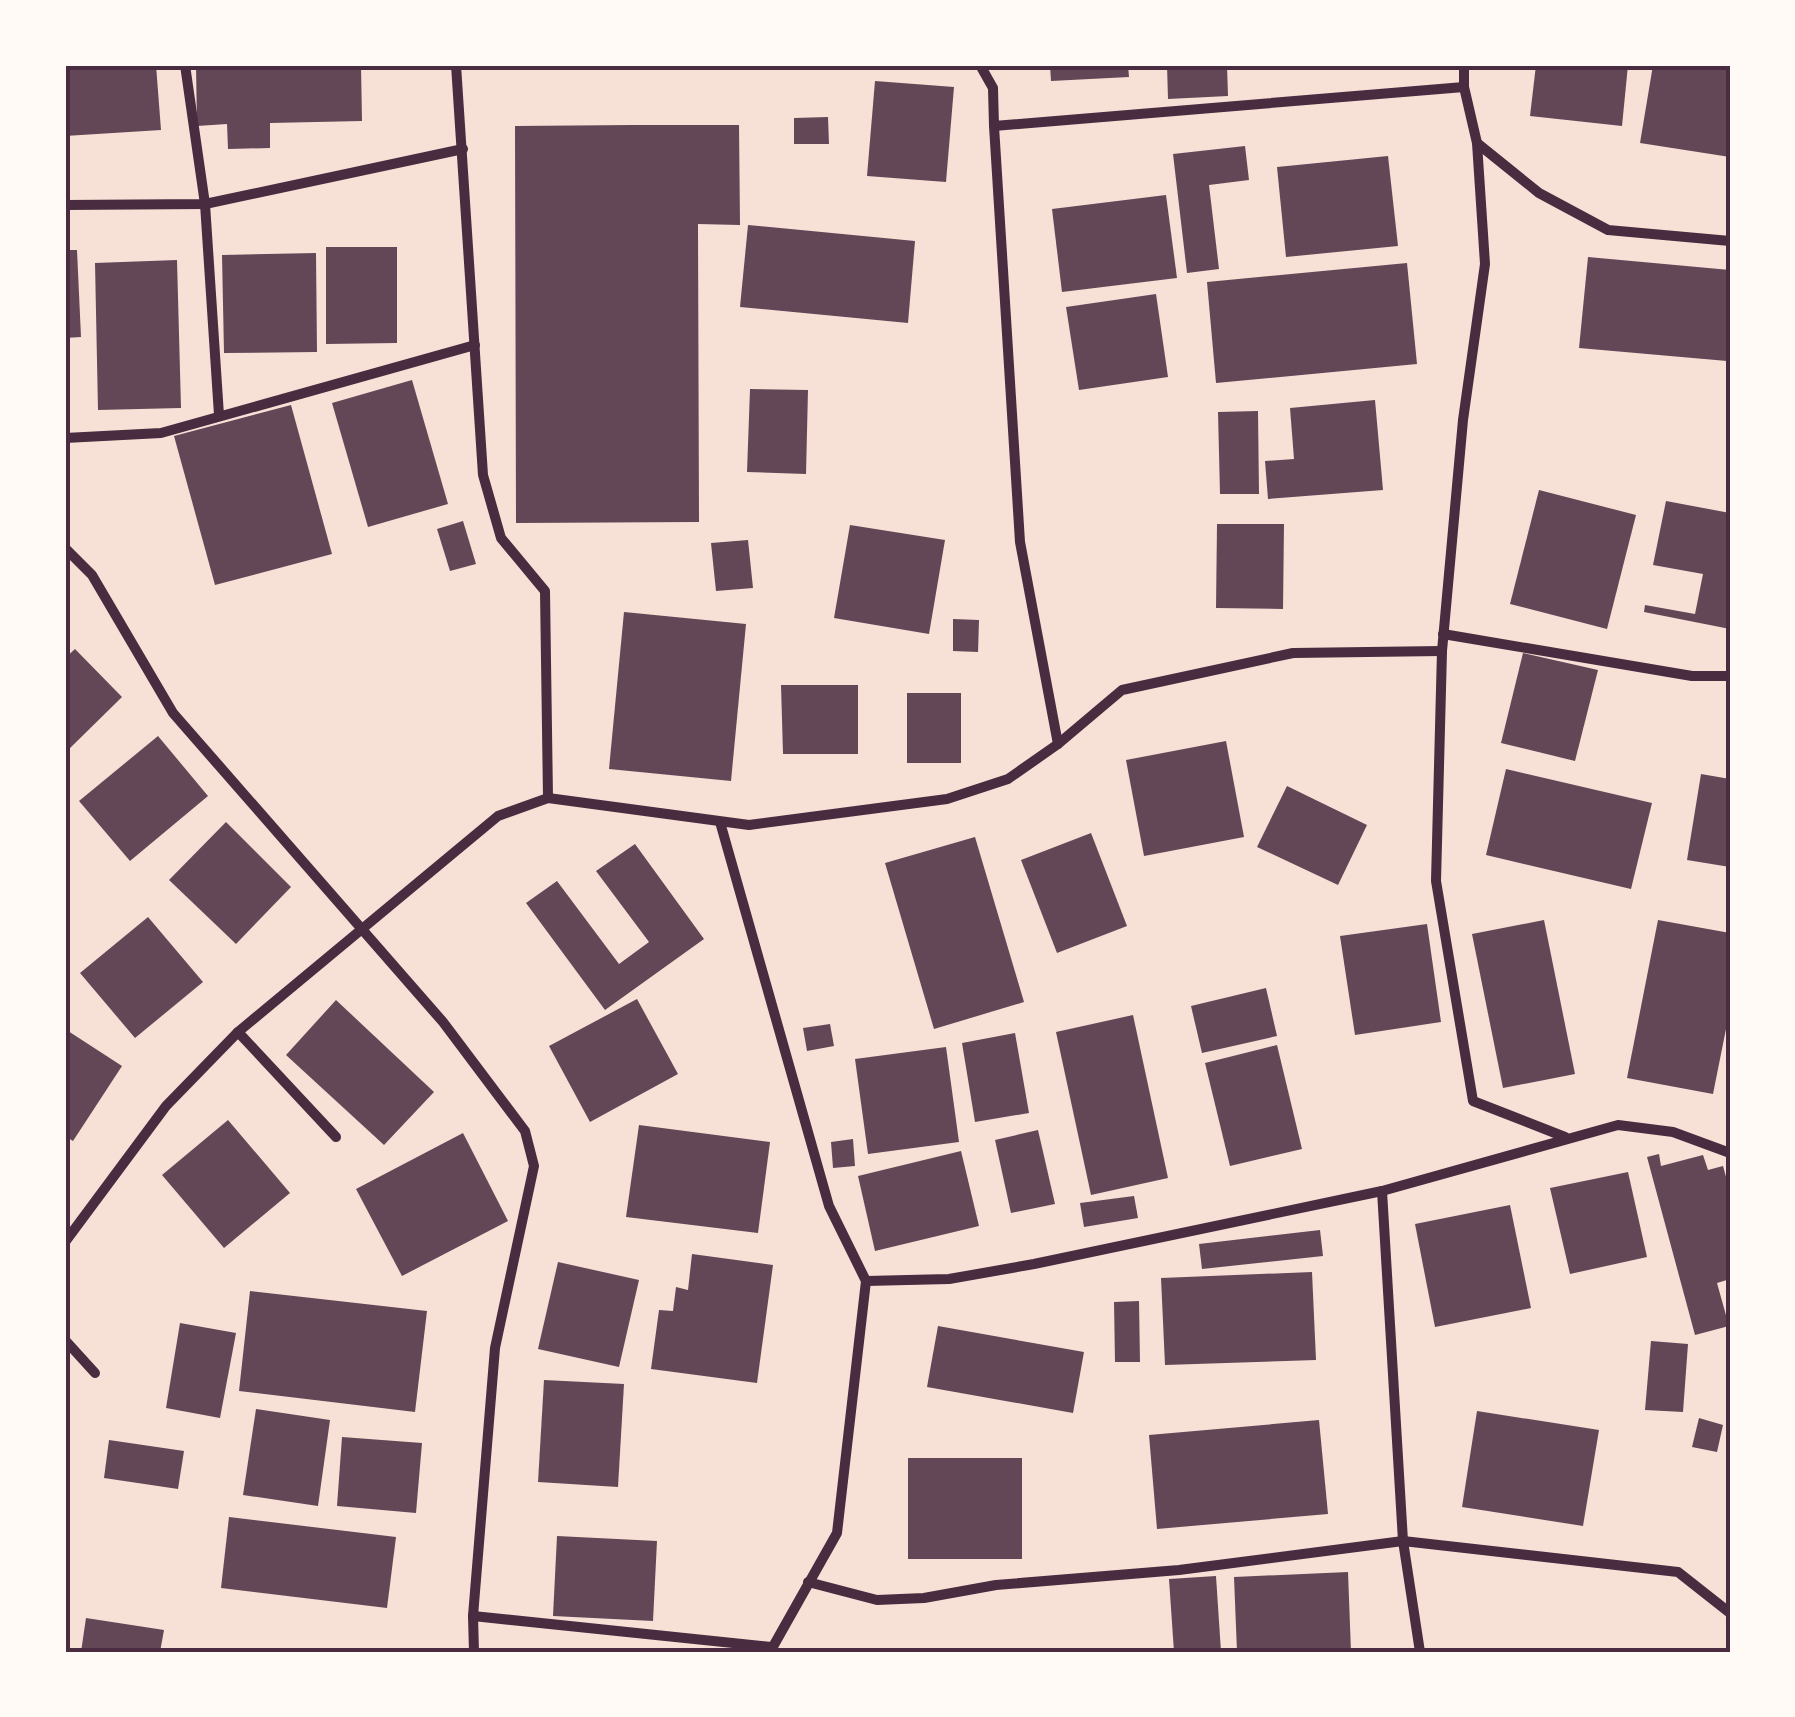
<svg xmlns="http://www.w3.org/2000/svg" width="1795" height="1717" font-family="'Space Grotesk',sans-serif">
  <style>
    .building { fill: #644757 }
    .lines { fill: none; stroke-linecap: round; stroke-linejoin: round }
    .minor { stroke: #4a2c40; stroke-width: 10 }
    .neatline { fill: none; stroke: #4a2c40; stroke-width: 4 }
  </style>
  <rect width="100%" height="100%" fill="#f7e1d7"/>
  <g class="building">
    <polygon points="65,65 156,65 161,130 65,136"/>
    <polygon points="196,65 361,65 362,121 270,123 270,148 228,149 227,124 197,126"/>
    <polygon points="1050,65 1128,65 1129,77 1051,81"/>
    <polygon points="1167,65 1227,65 1228,96 1168,99"/>
    <polygon points="1536,65 1628,65 1622,126 1530,116"/>
    <polygon points="1653,65 1730,65 1730,157 1640,143"/>
    <polygon points="875,81 954,87 946,182 867,176"/>
    <polygon points="828,117 829,144 794,144 794,118"/>
    <polygon points="632,125 739,125 740,225 698,224 699,522 516,523 515,126"/>
    <polygon points="1245,146 1249,180 1209,185 1219,269 1187,273 1173,154"/>
    <polygon points="1388,156 1398,246 1286,257 1277,167"/>
    <polygon points="1166,195 1177,278 1062,292 1052,209"/>
    <polygon points="748,225 915,241 908,323 740,307"/>
    <polygon points="326,247 397,247 397,343 326,344"/>
    <polygon points="65,250 77,250 81,337 65,338"/>
    <polygon points="316,253 317,352 224,353 222,255"/>
    <polygon points="1588,257 1730,270 1727,361 1579,348"/>
    <polygon points="177,260 181,408 98,410 95,263"/>
    <polygon points="1407,263 1417,364 1216,383 1207,282"/>
    <polygon points="1156,294 1168,377 1079,390 1066,307"/>
    <polygon points="412,380 448,504 368,527 332,403"/>
    <polygon points="750,389 808,390 806,474 747,472"/>
    <polygon points="1375,400 1383,490 1268,499 1265,461 1294,459 1290,408"/>
    <polygon points="291,405 332,554 215,585 174,436"/>
    <polygon points="1258,411 1259,494 1220,494 1218,412"/>
    <polygon points="1539,490 1636,515 1607,629 1510,604"/>
    <polygon points="1666,501 1730,513 1730,629 1644,612 1645,605 1695,614 1703,574 1653,565"/>
    <polygon points="463,521 476,564 450,571 437,529"/>
    <polygon points="1217,524 1284,524 1283,609 1216,608"/>
    <polygon points="850,525 945,540 929,634 834,618"/>
    <polygon points="748,540 753,588 716,591 711,543"/>
    <polygon points="624,612 746,624 731,781 609,769"/>
    <polygon points="953,619 979,620 978,652 953,651"/>
    <polygon points="75,649 122,697 65,753 65,658"/>
    <polygon points="1523,653 1598,670 1575,761 1501,743"/>
    <polygon points="781,685 858,685 858,754 783,754"/>
    <rect x="907" y="693" width="54" height="70"/>
    <polygon points="158,736 208,796 130,861 79,801"/>
    <polygon points="1226,741 1244,837 1144,856 1126,760"/>
    <polygon points="1506,769 1652,803 1631,889 1486,855"/>
    <polygon points="1701,774 1730,779 1730,867 1687,860"/>
    <polygon points="1287,786 1367,825 1338,885 1257,847"/>
    <polygon points="226,822 291,887 236,944 169,880"/>
    <polygon points="1091,833 1127,926 1057,953 1021,860"/>
    <polygon points="975,837 1024,1002 934,1029 885,863"/>
    <polygon points="635,844 704,939 605,1010 526,903 557,881 619,964 649,942 596,871"/>
    <polygon points="148,917 203,982 135,1038 80,973"/>
    <polygon points="1544,920 1575,1074 1503,1088 1472,934"/>
    <polygon points="1658,920 1730,933 1730,1009 1713,1094 1627,1078"/>
    <polygon points="1427,924 1441,1022 1355,1035 1340,936"/>
    <polygon points="1266,988 1277,1036 1202,1053 1191,1006"/>
    <polygon points="637,999 678,1074 590,1122 549,1046"/>
    <polygon points="336,1000 434,1092 384,1145 286,1055"/>
    <polygon points="1133,1015 1168,1178 1091,1195 1056,1032"/>
    <polygon points="830,1024 834,1046 807,1051 803,1028"/>
    <polygon points="65,1029 122,1066 73,1141 65,1136"/>
    <polygon points="1015,1033 1029,1113 975,1122 962,1043"/>
    <polygon points="1277,1045 1302,1149 1230,1166 1205,1063"/>
    <polygon points="946,1047 959,1142 868,1154 855,1059"/>
    <polygon points="228,1120 290,1193 224,1248 162,1175"/>
    <polygon points="639,1125 770,1142 758,1233 626,1217"/>
    <polygon points="1038,1130 1055,1204 1011,1213 995,1140"/>
    <polygon points="463,1133 508,1221 402,1276 356,1189"/>
    <polygon points="853,1139 855,1166 833,1168 831,1142"/>
    <polygon points="961,1151 979,1226 875,1251 858,1176"/>
    <polygon points="1659,1154 1661,1166 1703,1155 1708,1170 1723,1166 1730,1191 1730,1279 1717,1283 1729,1326 1695,1335 1647,1157"/>
    <polygon points="1628,1172 1647,1257 1570,1274 1550,1188"/>
    <polygon points="1134,1196 1138,1218 1084,1227 1080,1203"/>
    <polygon points="1510,1205 1531,1308 1435,1327 1415,1224"/>
    <polygon points="1320,1230 1323,1256 1202,1269 1199,1244"/>
    <polygon points="692,1254 773,1265 757,1383 651,1369 659,1310 673,1311 676,1287 688,1290"/>
    <polygon points="558,1262 639,1280 619,1367 538,1349"/>
    <polygon points="1312,1272 1316,1360 1165,1365 1161,1278"/>
    <polygon points="250,1291 427,1311 415,1412 239,1391"/>
    <polygon points="1139,1301 1140,1362 1115,1362 1114,1302"/>
    <polygon points="180,1323 236,1333 220,1418 166,1408"/>
    <polygon points="938,1326 1084,1352 1073,1413 927,1387"/>
    <polygon points="1651,1341 1688,1344 1683,1412 1645,1410"/>
    <polygon points="544,1380 624,1384 618,1487 538,1482"/>
    <polygon points="256,1409 330,1420 318,1506 243,1495"/>
    <polygon points="1477,1411 1599,1430 1583,1526 1462,1507"/>
    <polygon points="1699,1418 1723,1425 1717,1452 1692,1447"/>
    <polygon points="1319,1420 1328,1514 1157,1529 1149,1435"/>
    <polygon points="342,1437 422,1443 416,1513 337,1506"/>
    <polygon points="109,1440 184,1451 178,1489 104,1478"/>
    <rect x="908" y="1458" width="114" height="101"/>
    <polygon points="229,1517 396,1537 387,1608 221,1588"/>
    <polygon points="557,1536 657,1541 653,1621 553,1616"/>
    <polygon points="1348,1572 1351,1652 1237,1652 1234,1577"/>
    <polygon points="1216,1576 1221,1652 1174,1652 1169,1579"/>
    <polygon points="86,1618 164,1630 160,1652 81,1652"/>
  </g>
  <g class="lines">
    <g class="minor">
      <polyline points="185,65 205,204 219,415"/>
      <polyline points="456,65 483,475 501,538 545,591 548,798"/>
      <polyline points="980,65 993,88 994,126 1464,87"/>
      <polyline points="1464,65 1464,87 1477,143 1485,264 1463,420 1442,651 1436,881 1473,1101 1565,1137"/>
      <polyline points="994,126 1020,542 1058,744"/>
      <polyline points="1477,143 1539,193 1608,230 1730,241"/>
      <polyline points="65,205 205,204 463,149"/>
      <polyline points="65,438 161,433 475,345"/>
      <polyline points="65,548 92,575 173,713 443,1022 525,1131 534,1166 495,1348 473,1616 474,1652"/>
      <polyline points="1443,634 1692,676 1730,676"/>
      <polyline points="720,822 829,1206 866,1281 837,1533 770,1652"/>
      <polyline points="238,1032 336,1137"/>
      <polyline points="1382,1191 1403,1541 1420,1652"/>
      <polyline points="65,1242 166,1106 238,1032 498,816 548,798 749,825 947,799 1008,779 1058,744 1122,690 1293,653 1442,651"/>
      <polyline points="866,1281 949,1279 1034,1264 1382,1191 1618,1125 1673,1132 1730,1153"/>
      <polyline points="65,1340 95,1373"/>
      <polyline points="808,1582 877,1600 924,1598 996,1585 1179,1570 1403,1541 1678,1572 1730,1613"/>
      <polyline points="473,1616 771,1647"/>
    </g>
  </g>
  <rect width="1795" height="1717" fill="none" stroke="#fffaf5" stroke-width="135"/>
  <rect x="68" y="68" width="1660" height="1582" class="neatline"/>
</svg>
